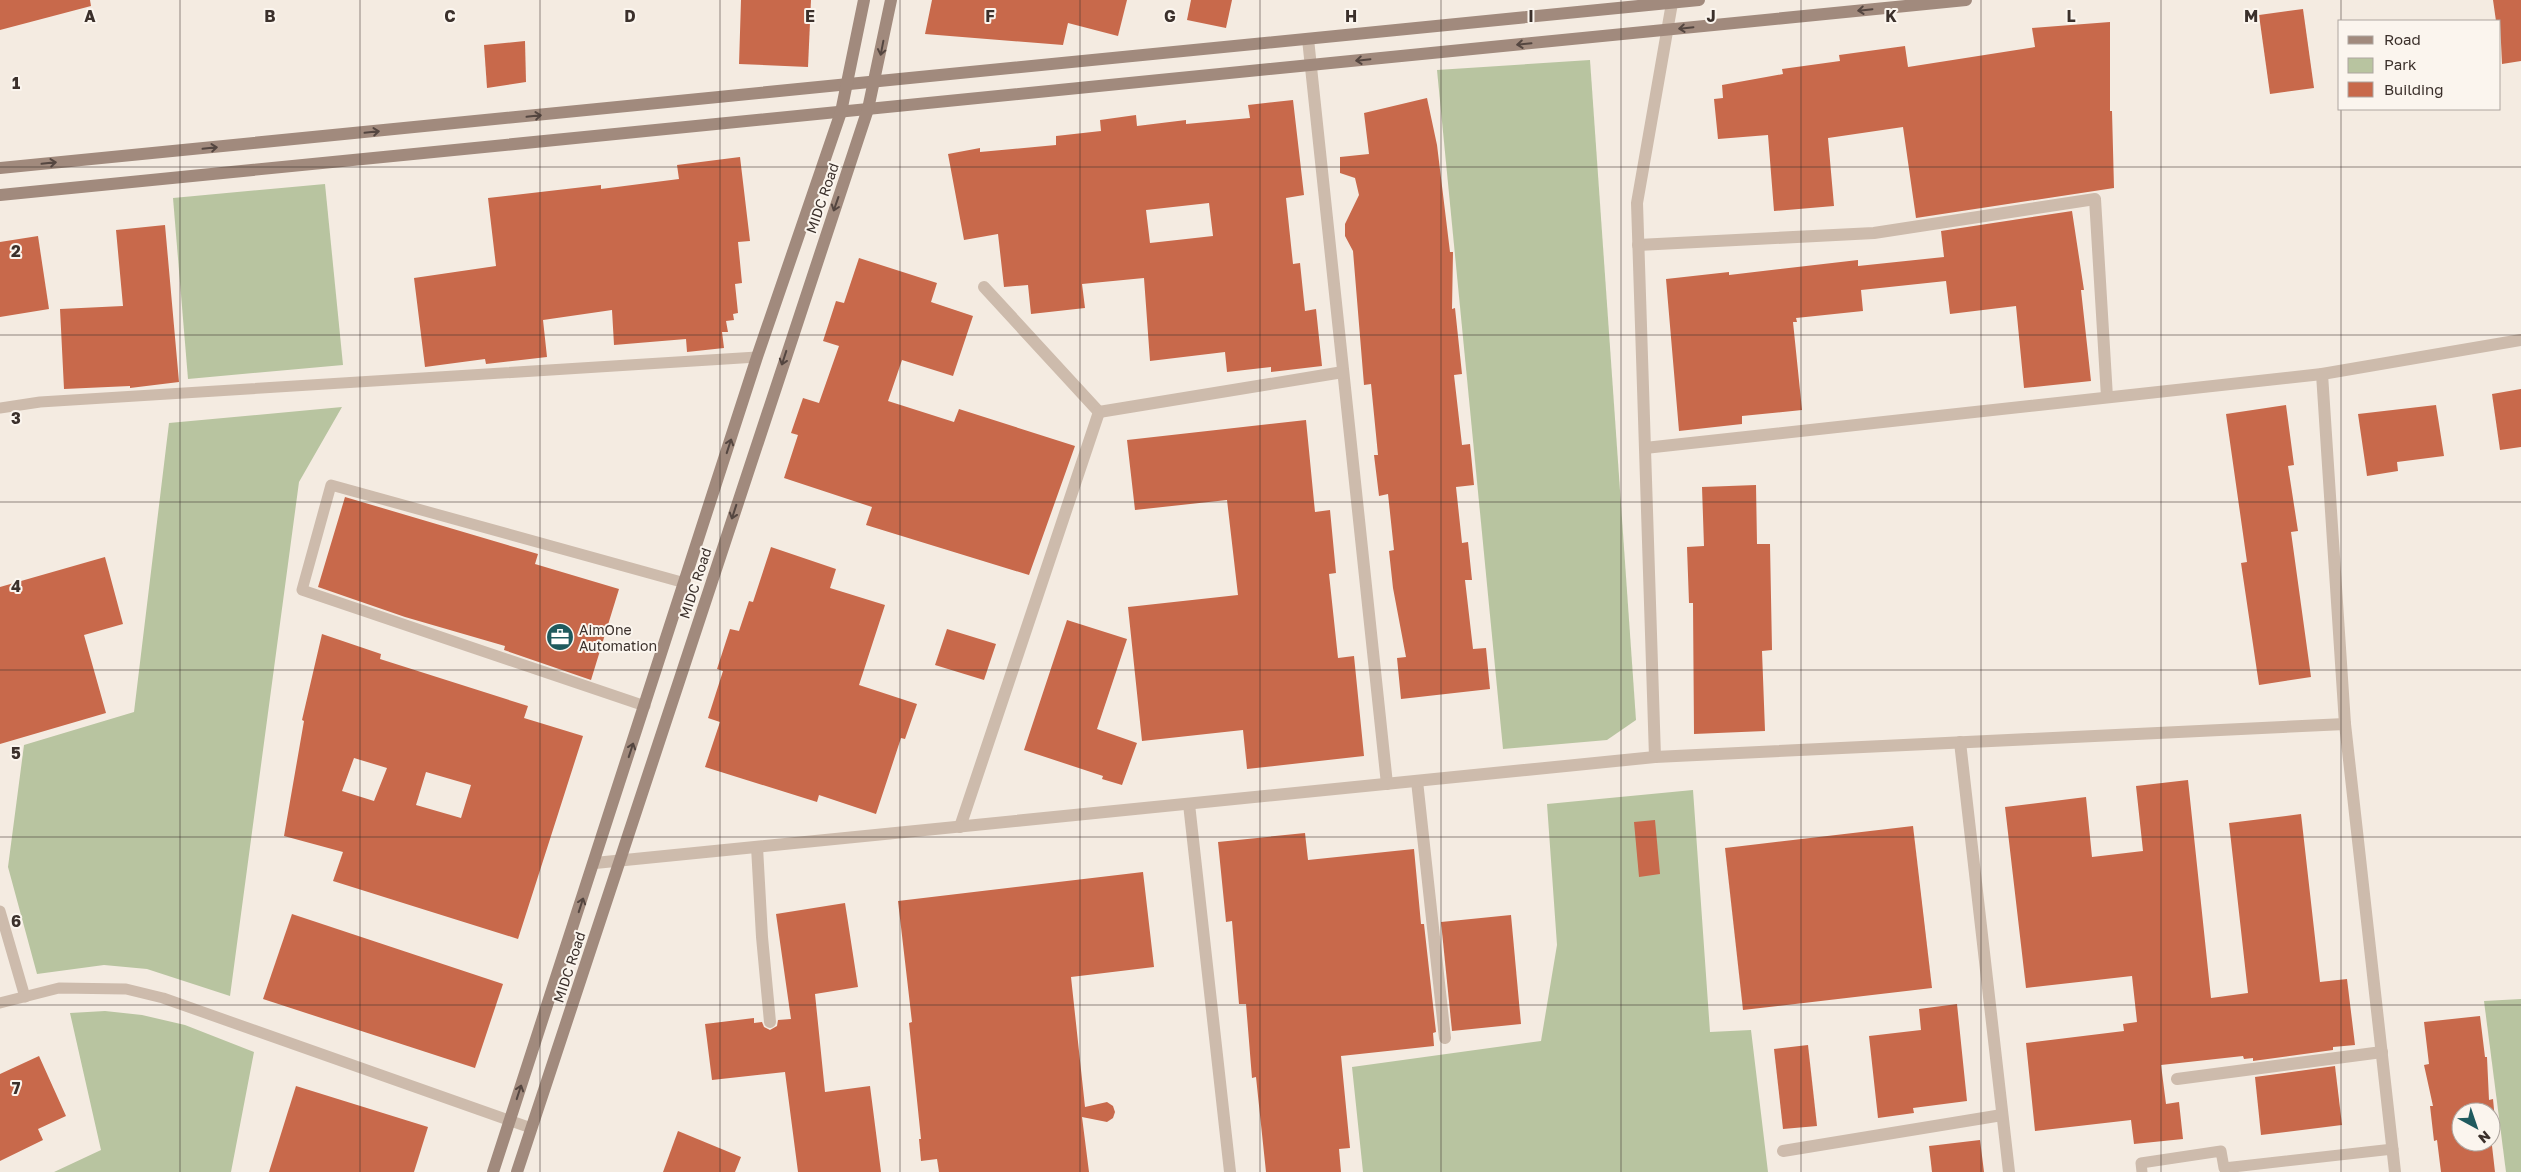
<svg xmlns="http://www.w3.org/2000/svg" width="2521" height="1172" font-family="'Golos Text',sans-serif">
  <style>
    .green { fill: #b8c4a0 }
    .building { fill: #c8694b; fill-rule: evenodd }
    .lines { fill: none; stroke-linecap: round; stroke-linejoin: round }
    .service { stroke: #cdbbac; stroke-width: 11 }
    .minor { stroke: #cdbbac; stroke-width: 12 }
    .secondary { stroke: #a18a7d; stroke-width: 12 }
    .oneway { stroke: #544640 }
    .grid { fill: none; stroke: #3b302b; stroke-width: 1; stroke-opacity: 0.55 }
    .labels { text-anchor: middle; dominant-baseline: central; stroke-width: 4; stroke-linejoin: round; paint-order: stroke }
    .street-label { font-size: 14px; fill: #3b302b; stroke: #fbf5ee }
    .poi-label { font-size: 14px; fill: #3b302b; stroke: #fbf5ee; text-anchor: start }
    .grid-label { font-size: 16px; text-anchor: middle; font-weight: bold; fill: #3b302b; stroke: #fbf5ee; stroke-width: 4; stroke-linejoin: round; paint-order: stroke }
  </style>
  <rect width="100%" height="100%" fill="#f4ebe1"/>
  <g class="green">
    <polygon points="1590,60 1636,720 1607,740 1503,749 1437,70"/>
    <polygon points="325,184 343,365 188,379 173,198"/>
    <polygon points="342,407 299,482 230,996 147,969 104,965 37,974 8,867 24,745 134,712 169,423"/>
    <polygon points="1693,790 1710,1032 1751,1030 1768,1172 1363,1172 1352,1067 1541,1041 1557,945 1547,804"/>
    <polygon points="2521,999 2521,1172 2506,1172 2484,1001"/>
    <polygon points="105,1011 142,1015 185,1025 254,1052 231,1172 54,1172 101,1150 70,1013"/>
  </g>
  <g class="building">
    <polygon points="0,0 90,0 91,6 0,30"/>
    <polygon points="741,0 811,0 808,67 739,64"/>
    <polygon points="932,0 1127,0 1118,36 1068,23 1063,45 925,34"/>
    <polygon points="1191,0 1232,0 1226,28 1187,20"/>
    <polygon points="2493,0 2521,0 2521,61 2502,64 2500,21 2496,21"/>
    <polygon points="2303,9 2314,88 2270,94 2259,15"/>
    <polygon points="2110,22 2110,111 2112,111 2114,188 1916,218 1903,127 1828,138 1834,206 1774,211 1768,135 1718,139 1714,99 1723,98 1722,85 1783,74 1782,69 1840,61 1839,55 1905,46 1908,67 2035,47 2032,28"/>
    <polygon points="525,41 526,82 487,88 484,45"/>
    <polygon points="1427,98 1437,145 1450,252 1453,252 1452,309 1455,308 1462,374 1454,375 1462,445 1470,444 1474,485 1456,487 1462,543 1468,542 1472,580 1465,580 1473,649 1486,648 1490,689 1401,699 1397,658 1406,657 1393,588 1389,551 1394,550 1388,494 1379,496 1374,455 1378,455 1371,384 1364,385 1353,251 1345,236 1345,224 1359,195 1355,178 1340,173 1340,157 1369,154 1364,113"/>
    <path d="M 1293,100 L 1304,195 L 1286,198 L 1293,264 L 1300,263 L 1305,311 L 1316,309 L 1322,366 L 1271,372 L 1271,367 L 1227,372 L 1225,352 L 1150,361 L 1144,278 L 1082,284 L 1085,308 L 1031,314 L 1028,285 L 1004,287 L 998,234 L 964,240 L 948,154 L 980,148 L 980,152 L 1056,145 L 1056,136 L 1101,131 L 1100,120 L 1136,115 L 1137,126 L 1186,120 L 1186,124 L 1250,118 L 1248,105 ZM 1209,203 L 1213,236 L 1150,243 L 1146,210 Z"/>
    <polygon points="740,157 750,241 738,242 742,283 735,284 738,313 733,314 734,320 726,321 728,332 722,332 724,348 687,352 686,339 614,345 612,310 543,320 547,357 486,364 485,359 425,367 414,278 496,266 488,198 601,185 601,189 679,179 677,165"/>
    <polygon points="2072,211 2084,290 2081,290 2091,381 2024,388 2016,306 1950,314 1946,281 1861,290 1863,311 1796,318 1797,322 1793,322 1802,410 1742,416 1742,424 1679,431 1666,279 1729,272 1729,275 1858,260 1858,266 1944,257 1941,231"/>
    <polygon points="165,225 179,382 130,388 130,386 64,389 60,309 123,306 116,230"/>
    <polygon points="38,236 49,309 0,317 0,242"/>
    <polygon points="859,258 937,283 931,302 973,316 953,376 902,360 888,401 954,422 959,409 1075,446 1029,575 866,525 872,507 784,478 798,435 791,433 803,398 819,403 839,346 823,341 836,301 844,303"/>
    <polygon points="2521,389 2521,447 2500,450 2492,394"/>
    <polygon points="2286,405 2294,465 2288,466 2298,531 2291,532 2311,677 2259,685 2241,563 2247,562 2226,414"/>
    <polygon points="2436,405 2444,456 2397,462 2398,471 2367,476 2358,414"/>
    <polygon points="1306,420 1315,512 1330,510 1336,573 1329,574 1338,658 1354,656 1364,756 1247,769 1243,730 1142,741 1128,607 1238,595 1227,500 1135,510 1127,440"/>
    <polygon points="1756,485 1757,544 1770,544 1772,650 1762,651 1765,731 1694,734 1693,603 1689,603 1687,547 1704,546 1702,487"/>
    <polygon points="345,497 538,554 535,564 619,589 591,680 504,650 505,646 405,617 318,587"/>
    <polygon points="771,547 836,569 830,588 885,605 859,685 917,704 905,739 901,738 876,814 819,795 817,802 705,767 720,722 708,718 723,671 717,669 730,629 739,631 749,601 753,602"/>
    <polygon points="105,557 123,624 84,635 106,713 0,744 0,587"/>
    <polygon points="1067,620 1127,639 1097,729 1137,743 1122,785 1102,779 1103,776 1024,750"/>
    <polygon points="947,629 996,644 984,680 935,665"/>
    <path d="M 322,634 L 381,654 L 380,659 L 528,706 L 524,718 L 583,736 L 518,939 L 333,881 L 343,852 L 284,836 L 304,721 L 302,720 ZM 354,758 L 387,768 L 374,801 L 342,791 ZM 426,772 L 471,785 L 461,818 L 416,805 Z"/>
    <polygon points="2188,780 2211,998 2248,993 2229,823 2301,814 2320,982 2347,979 2355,1045 2333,1047 2333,1050 2253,1061 2253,1058 2244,1059 2243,1056 2161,1065 2166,1104 2179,1102 2183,1139 2134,1144 2131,1120 2035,1131 2026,1043 2124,1031 2123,1024 2137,1022 2132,976 2026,988 2005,807 2086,797 2092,857 2143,851 2136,786"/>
    <polygon points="1655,820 1660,874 1639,877 1634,822"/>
    <polygon points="1913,826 1932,988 1743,1010 1725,848"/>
    <polygon points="1305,833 1308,860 1414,849 1421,924 1424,924 1436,1032 1433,1033 1434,1046 1341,1056 1350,1148 1339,1149 1341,1172 1266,1172 1256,1077 1252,1078 1246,1004 1239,1004 1232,921 1226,922 1218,842"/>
    <polygon points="1143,872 1154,967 1071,977 1085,1107 1107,1102 1113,1106 1115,1112 1113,1118 1107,1122 1082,1117 1089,1172 939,1172 937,1159 921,1161 919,1139 921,1139 909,1023 912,1022 898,901"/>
    <polygon points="845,903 858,987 815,994 825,1092 870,1086 881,1172 798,1172 785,1072 712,1080 705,1024 754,1018 754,1023 762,1022 764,1027 770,1030 777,1026 778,1020 791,1019 776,914"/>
    <polygon points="292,914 503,984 475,1068 263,999"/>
    <polygon points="1511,915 1521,1024 1452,1031 1441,922"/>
    <polygon points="1957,1004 1967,1101 1913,1108 1914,1113 1878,1118 1869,1036 1921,1030 1919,1009"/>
    <polygon points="2480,1016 2485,1057 2487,1057 2489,1100 2493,1099 2496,1130 2491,1131 2491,1112 2461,1112 2461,1142 2491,1142 2491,1137 2495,1172 2441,1172 2437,1140 2434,1141 2430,1106 2433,1106 2424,1065 2429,1064 2424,1022"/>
    <polygon points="1808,1045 1817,1126 1783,1129 1774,1049"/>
    <polygon points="39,1056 66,1116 38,1129 43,1140 0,1161 0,1074"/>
    <polygon points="2335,1066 2342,1125 2261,1135 2255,1077"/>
    <polygon points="296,1086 428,1127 414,1172 269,1172"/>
    <polygon points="678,1131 741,1157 735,1172 663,1172"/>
    <polygon points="1980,1140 1984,1172 1932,1172 1929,1146"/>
  </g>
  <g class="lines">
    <g class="service">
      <polyline points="0,408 40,402 757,357"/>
      <polyline points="645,706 302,590 331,485 685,583"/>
      <polyline points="0,911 25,997"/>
      <polyline points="0,1003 59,988 126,989 163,998 531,1128"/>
      <polyline points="2142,1172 2141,1163 2221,1151 2224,1168 2393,1149"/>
    </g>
    <g class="minor">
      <polyline points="1308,39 1387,784"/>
      <polyline points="1638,245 1874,233 2095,199 2107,397"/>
      <polyline points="984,287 1099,412"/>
      <polyline points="2322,374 2345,724 2395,1172"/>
      <polyline points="1099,412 1343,372"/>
      <polyline points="1645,448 2322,374 2521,340"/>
      <polyline points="1960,742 2009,1172"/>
      <polyline points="1655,757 1637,203 1672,3"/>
      <polyline points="1417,781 1445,1038"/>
      <polyline points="1189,804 1230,1172"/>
      <polyline points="960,827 1099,412"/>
      <polyline points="757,847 762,937 770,1022"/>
      <polyline points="595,863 1655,757 2345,724"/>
      <polyline points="2177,1079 2382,1052"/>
      <polyline points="1783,1151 2002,1115"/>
    </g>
    <g class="secondary">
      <polyline points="0,168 1699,0"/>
      <polyline points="0,195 1966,0"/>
      <polyline points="493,1172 757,357 841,112 864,0"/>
      <polyline points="517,1172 868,109 891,0"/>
    </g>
  </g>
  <defs><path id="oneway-shaft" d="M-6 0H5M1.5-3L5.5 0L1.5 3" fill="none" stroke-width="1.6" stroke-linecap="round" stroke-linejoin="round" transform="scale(1.25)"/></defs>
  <g class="oneway">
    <use href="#oneway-shaft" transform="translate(1865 10) rotate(174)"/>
    <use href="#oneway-shaft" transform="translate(1686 28) rotate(174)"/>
    <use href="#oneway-shaft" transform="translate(1524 44) rotate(174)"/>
    <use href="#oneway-shaft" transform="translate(882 48) rotate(101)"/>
    <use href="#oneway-shaft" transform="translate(1363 60) rotate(174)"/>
    <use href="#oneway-shaft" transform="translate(534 116) rotate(-6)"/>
    <use href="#oneway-shaft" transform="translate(372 132) rotate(-6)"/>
    <use href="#oneway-shaft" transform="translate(210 148) rotate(-6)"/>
    <use href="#oneway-shaft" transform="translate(49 163) rotate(-6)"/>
    <use href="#oneway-shaft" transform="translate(836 204) rotate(109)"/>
    <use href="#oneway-shaft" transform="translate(784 358) rotate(108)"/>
    <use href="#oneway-shaft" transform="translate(729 446) rotate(-72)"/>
    <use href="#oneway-shaft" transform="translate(734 512) rotate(108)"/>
    <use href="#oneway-shaft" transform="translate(631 750) rotate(-72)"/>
    <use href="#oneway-shaft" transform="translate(581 905) rotate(-72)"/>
    <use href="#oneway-shaft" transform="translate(519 1092) rotate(-72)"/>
  </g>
  <path class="grid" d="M 180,0 L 180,1172M 360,0 L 360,1172M 540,0 L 540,1172M 720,0 L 720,1172M 900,0 L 900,1172M 1080,0 L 1080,1172M 1260,0 L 1260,1172M 1441,0 L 1441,1172M 1621,0 L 1621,1172M 1801,0 L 1801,1172M 1981,0 L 1981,1172M 2161,0 L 2161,1172M 2341,0 L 2341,21M 2341,109 L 2341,1172M 0,167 L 2521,167M 0,335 L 2521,335M 0,502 L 2521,502M 0,670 L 2521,670M 0,837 L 2521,837M 0,1005 L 2521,1005"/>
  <defs>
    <g id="office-disc" transform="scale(1.4375)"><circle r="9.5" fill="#1f5a5e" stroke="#fbf5ee"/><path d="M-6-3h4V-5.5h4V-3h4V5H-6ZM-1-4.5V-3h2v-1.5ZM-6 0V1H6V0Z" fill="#fff"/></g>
  </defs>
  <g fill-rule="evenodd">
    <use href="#office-disc" x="560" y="637"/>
  </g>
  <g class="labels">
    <g class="street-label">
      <text transform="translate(822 198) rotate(-71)">MIDC Road</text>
      <text transform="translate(695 583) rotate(-72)">MIDC Road</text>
      <text transform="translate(569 967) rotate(-72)">MIDC Road</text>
    </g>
    <g class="poi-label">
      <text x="579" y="629">AimOne<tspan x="579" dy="16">Automation</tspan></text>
    </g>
  </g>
  <g class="grid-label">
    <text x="90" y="22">A</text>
    <text x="270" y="22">B</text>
    <text x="450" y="22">C</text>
    <text x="630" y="22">D</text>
    <text x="810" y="22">E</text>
    <text x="990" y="22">F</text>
    <text x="1170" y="22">G</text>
    <text x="1351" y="22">H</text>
    <text x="1531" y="22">I</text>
    <text x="1711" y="22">J</text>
    <text x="1891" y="22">K</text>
    <text x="2071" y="22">L</text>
    <text x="2251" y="22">M</text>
    <text x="16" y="89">1</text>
    <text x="16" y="257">2</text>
    <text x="16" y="424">3</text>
    <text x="16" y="592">4</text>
    <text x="16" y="759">5</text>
    <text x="16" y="927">6</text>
    <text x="16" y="1094">7</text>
  </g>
  <rect x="2338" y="20" width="162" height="90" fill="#fbf5ee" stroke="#aea6a0"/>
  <rect x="2348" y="36" width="25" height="8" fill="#a18a7d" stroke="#aea6a0"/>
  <text x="2384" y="45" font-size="15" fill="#3b302b">Road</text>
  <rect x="2348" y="58" width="25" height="15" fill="#b8c4a0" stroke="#aea6a0"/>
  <text x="2384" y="70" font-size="15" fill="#3b302b">Park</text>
  <rect x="2348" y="82" width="25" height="15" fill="#c8694b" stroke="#aea6a0"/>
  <text x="2384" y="95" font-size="15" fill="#3b302b">Building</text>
  <g transform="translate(2476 1127) rotate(140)"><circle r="24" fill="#fbf5ee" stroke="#aea6a0"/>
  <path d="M0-4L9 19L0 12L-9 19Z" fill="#1f5a5e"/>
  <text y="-8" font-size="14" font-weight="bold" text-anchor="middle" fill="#3b302b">N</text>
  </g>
</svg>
